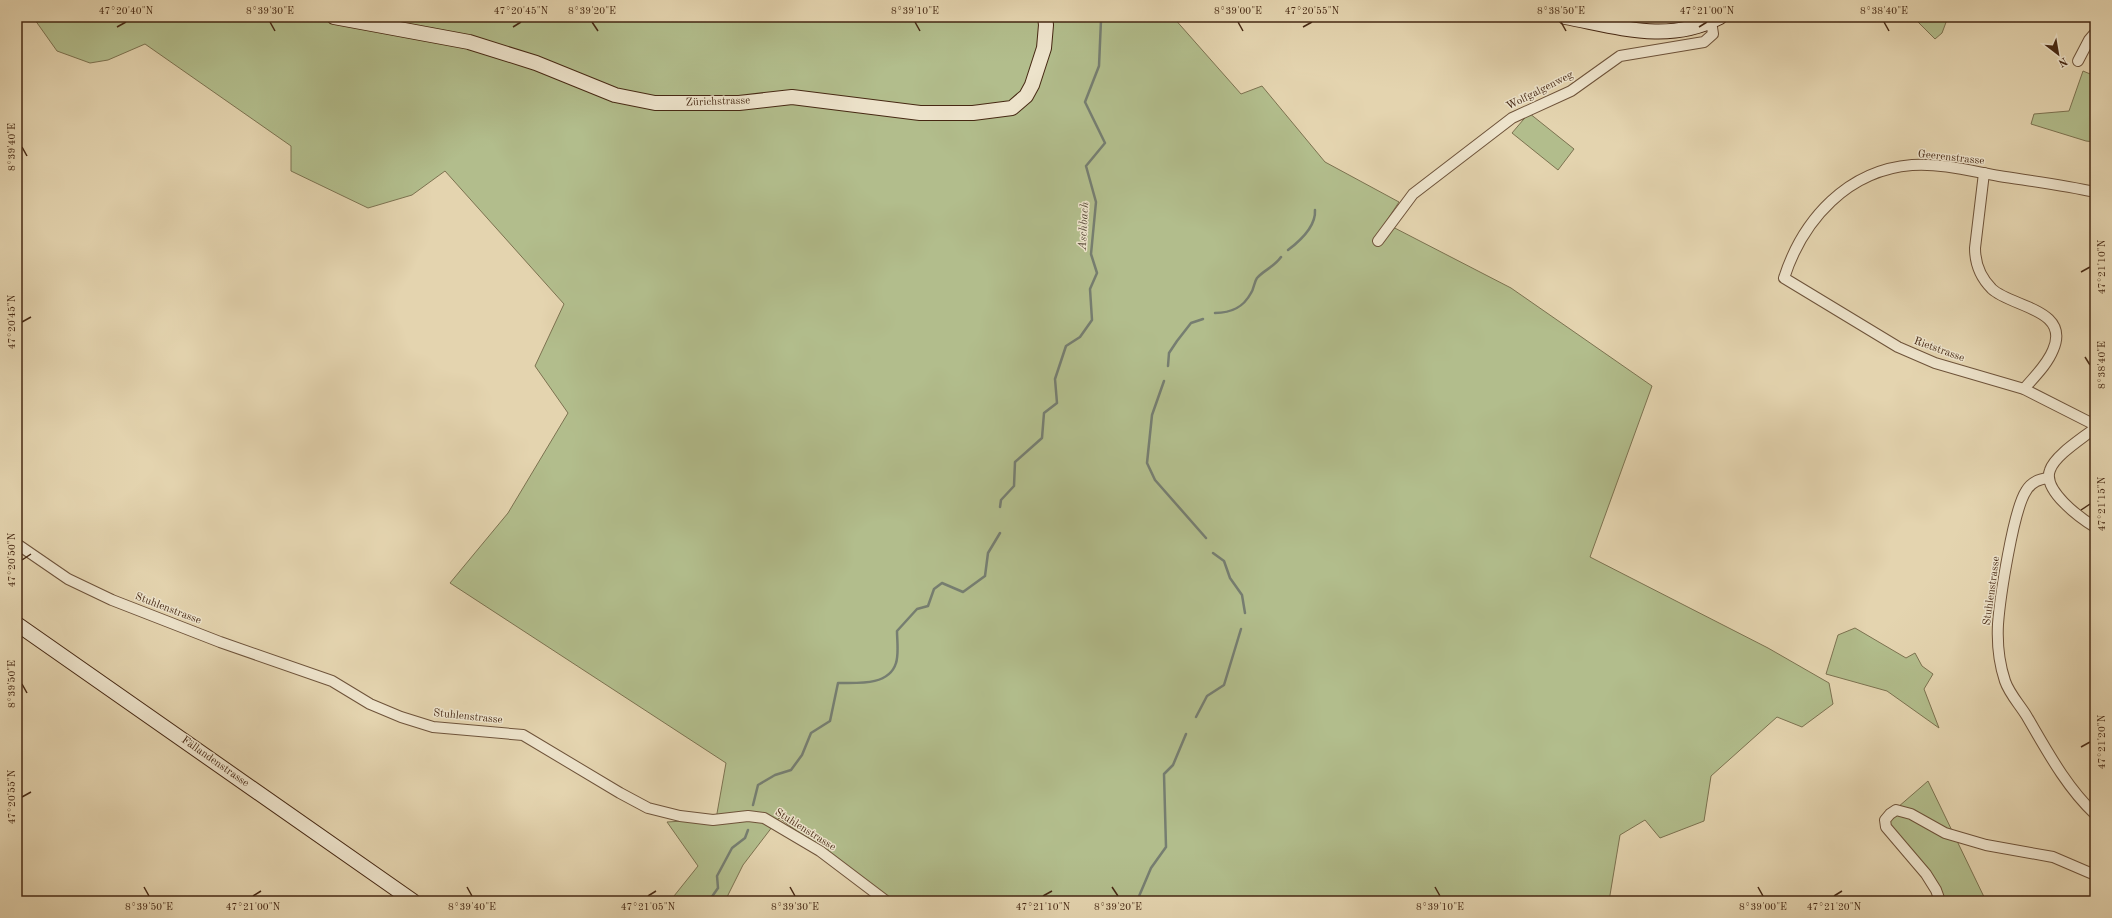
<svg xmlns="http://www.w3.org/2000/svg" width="2112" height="918" font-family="'Old Standard TT',serif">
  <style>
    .green { fill: #b2bd8c; stroke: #7c7250 }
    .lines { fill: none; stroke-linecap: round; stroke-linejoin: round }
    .stream { stroke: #767e71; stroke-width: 2.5 }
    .street-casing { stroke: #6e533a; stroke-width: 12 }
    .secondary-casing { stroke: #462813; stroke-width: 16 }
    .street { stroke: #ede3cb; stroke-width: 10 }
    .secondary { stroke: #ede3cb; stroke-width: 14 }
    .ticks { fill: none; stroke: #462813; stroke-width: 1.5 }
    .labels { text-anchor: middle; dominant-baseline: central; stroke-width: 3; stroke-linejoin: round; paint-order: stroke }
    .street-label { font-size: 11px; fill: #462813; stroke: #ede3cb }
    .water-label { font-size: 12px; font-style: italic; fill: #5a4c3a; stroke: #ede3cb }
    .neatline { fill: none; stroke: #462813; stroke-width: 1.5 }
    .ticks-label { font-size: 10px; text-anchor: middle; fill: #462813 }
  </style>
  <rect width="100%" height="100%" fill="#e4d4af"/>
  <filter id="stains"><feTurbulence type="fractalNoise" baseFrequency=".005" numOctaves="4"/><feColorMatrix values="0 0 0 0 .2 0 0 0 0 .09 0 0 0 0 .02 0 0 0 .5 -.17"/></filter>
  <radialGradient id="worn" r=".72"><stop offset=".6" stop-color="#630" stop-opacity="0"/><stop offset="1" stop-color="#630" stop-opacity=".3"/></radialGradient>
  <g class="green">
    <polygon points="37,17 1173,17 1241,94 1262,86 1325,162 1399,202 1385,223 1511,288 1652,386 1590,557 1768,648 1829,683 1833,704 1802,727 1777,717 1711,776 1704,821 1660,838 1645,820 1620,835 1609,901 892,901 779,818 743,865 725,901 670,901 698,866 667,822 716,819 726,763 450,583 508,513 568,413 535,366 564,304 445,171 412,195 368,208 291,171 291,146 145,44 108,60 90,63 57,51 35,20"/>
    <polygon points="1913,17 1948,17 1942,33 1935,39"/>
    <polygon points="2083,71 2095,76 2095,142 2086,141 2031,124 2034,114 2069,111"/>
    <polygon points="1529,113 1574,149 1558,170 1512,133"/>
    <polygon points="1855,628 1906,658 1915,653 1922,666 1933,674 1924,689 1939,728 1887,691 1826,674 1838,635"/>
    <polygon points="1928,781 1986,901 1940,901 1890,834 1890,814"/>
  </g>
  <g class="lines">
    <g class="stream">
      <path d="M 1288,250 C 1300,241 1316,226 1315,210"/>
      <path d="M 1215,313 C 1231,313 1243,308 1251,293 C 1254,289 1254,282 1257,278 C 1264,270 1274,267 1281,257"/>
      <polyline points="1168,366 1169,353 1177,341 1191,323 1203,319"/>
      <polyline points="1164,381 1152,415 1147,463 1155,480 1206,538"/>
      <polyline points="1000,507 1001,500 1014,486 1015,462 1042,438 1044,413 1057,403 1055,379 1066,346 1080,337 1092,320 1090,289 1097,273 1091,254 1096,202 1086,166 1105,143 1085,102 1099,66 1101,20 1098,17"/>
      <polyline points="1213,553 1224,561 1230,578 1242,595 1245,613"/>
      <polyline points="1196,717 1207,696 1224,685 1241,629"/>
      <path d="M 753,805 L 758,785 L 775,775 L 791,770 L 802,755 L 811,733 L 830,721 L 838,683 C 857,683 889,686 896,663 C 899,654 897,640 897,631 L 917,609 L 928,606 L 934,589 L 942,583 L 963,592 L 985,576 L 988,553 L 1000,533"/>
      <polyline points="711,901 711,898 718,888 717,876 732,848 745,838 748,830"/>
      <polyline points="1137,901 1151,868 1166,847 1164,774 1173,765 1186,734"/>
    </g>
    <g class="street-casing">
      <g id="street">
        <polyline points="2078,61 2089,40 2095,33"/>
        <path d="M 1984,173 L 1975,248 C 1975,264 1981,278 1992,289 C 2011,307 2071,309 2053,350 C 2047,365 2034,377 2024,389"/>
        <path d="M 2095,192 C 2063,185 2031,181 1999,176 C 1971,171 1941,163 1912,165 C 1848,170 1803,219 1784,278 L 1898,347 L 1935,363 L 2024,389 L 2095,425"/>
        <polyline points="1378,241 1413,194 1512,118 1571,91 1620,56 1704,42 1713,34 1711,21"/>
        <path d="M 2095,428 C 2083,438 2055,455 2050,470 C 2042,490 2080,518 2095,527"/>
        <path d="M 2048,478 C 2039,479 2031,482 2026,491 C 2013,511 2000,598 1998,624 C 1997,643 1999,663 2005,681 C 2009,693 2019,704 2026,715 C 2046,749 2066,787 2095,814"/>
        <polyline points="17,544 68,579 112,600 220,642 332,681 370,704 401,717 433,727 523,735 620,793 648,808 680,816 713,820 748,816 764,818 820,851 886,901"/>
        <polyline points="1940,901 1936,890 1926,874 1886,827 1885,820 1890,814 1896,810 1911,814 1945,833 1986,845 2053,857 2095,875"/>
      </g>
    </g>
    <g class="secondary-casing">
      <g id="secondary">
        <polyline points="334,17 469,42 536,63 615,95 655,103 739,103 792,97 920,113 973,113 1012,108 1026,96 1032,85 1044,48 1046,25 1045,17"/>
        <path d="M 1565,17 C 1619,27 1668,44 1720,17"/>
        <polyline points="17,624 413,901"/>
      </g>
    </g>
    <use href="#street" class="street"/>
    <use href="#secondary" class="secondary"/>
  </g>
  <path class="ticks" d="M 270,22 L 275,31M 592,22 L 598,31M 915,22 L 920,31M 1238,22 L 1243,31M 1561,22 L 1566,31M 1884,22 L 1889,31M 117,27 L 126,22M 513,27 L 521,22M 1303,27 L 1312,22M 1699,27 L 1707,22M 22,147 L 27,156M 2081,272 L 2090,267M 22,322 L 31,317M 2085,357 L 2090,365M 2081,510 L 2090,504M 22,560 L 31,554M 22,684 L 27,693M 2081,747 L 2090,742M 22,797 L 31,792M 144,887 L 149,896M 467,887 L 472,896M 790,887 L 795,896M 1112,887 L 1118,896M 1435,887 L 1440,896M 1758,887 L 1763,896M 253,896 L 261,891M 648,896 L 656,891M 1043,896 L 1052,891M 1834,896 L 1842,891"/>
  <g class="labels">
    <g class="street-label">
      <text transform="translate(1540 91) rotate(-27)">Wolfgalgenweg</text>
      <text transform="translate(718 102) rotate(-2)">Zürichstrasse</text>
      <text transform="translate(1951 158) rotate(6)">Geerenstrasse</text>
      <text transform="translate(1939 350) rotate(20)">Rietstrasse</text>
      <text transform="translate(1992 591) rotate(-82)">Stuhlenstrasse</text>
      <text transform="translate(168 609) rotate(21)">Stuhlenstrasse</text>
      <text transform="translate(468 717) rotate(6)">Stuhlenstrasse</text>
      <text transform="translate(215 762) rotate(35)">Fällandenstrasse</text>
      <text transform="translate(805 830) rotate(32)">Stuhlenstrasse</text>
    </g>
    <g class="water-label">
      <text transform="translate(1084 226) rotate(-87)">Aschbach</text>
    </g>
  </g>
  <rect width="2112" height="918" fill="none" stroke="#e4d4af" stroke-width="44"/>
  <g transform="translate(2058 54) rotate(149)" stroke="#ede3cb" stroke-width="3" paint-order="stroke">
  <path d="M0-3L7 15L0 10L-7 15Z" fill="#462813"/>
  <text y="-6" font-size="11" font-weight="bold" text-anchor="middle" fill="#462813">N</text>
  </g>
  <rect x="22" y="22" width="2068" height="874" class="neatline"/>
  <g class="ticks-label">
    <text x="126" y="14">47°20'40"N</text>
    <text x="270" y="14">8°39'30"E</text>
    <text x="521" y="14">47°20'45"N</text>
    <text x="592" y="14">8°39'20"E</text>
    <text x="915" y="14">8°39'10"E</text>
    <text x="1238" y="14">8°39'00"E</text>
    <text x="1312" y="14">47°20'55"N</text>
    <text x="1561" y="14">8°38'50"E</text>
    <text x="1707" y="14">47°21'00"N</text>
    <text x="1884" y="14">8°38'40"E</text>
    <text transform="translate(11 147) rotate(-90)" y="4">8°39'40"E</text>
    <text transform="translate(2101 267) rotate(-90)" y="4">47°21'10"N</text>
    <text transform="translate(11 322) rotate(-90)" y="4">47°20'45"N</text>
    <text transform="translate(2101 365) rotate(-90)" y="4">8°38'40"E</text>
    <text transform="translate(2101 504) rotate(-90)" y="4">47°21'15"N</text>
    <text transform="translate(11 560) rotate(-90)" y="4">47°20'50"N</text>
    <text transform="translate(11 684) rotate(-90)" y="4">8°39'50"E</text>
    <text transform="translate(2101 742) rotate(-90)" y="4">47°21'20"N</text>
    <text transform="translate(11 797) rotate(-90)" y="4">47°20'55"N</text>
    <text x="149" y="910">8°39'50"E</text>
    <text x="253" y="910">47°21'00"N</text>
    <text x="472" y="910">8°39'40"E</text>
    <text x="648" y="910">47°21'05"N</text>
    <text x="795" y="910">8°39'30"E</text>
    <text x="1043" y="910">47°21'10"N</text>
    <text x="1118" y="910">8°39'20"E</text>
    <text x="1440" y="910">8°39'10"E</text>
    <text x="1763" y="910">8°39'00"E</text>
    <text x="1834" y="910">47°21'20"N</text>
  </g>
  <rect width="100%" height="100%" filter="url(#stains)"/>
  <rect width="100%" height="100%" fill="url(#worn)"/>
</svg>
